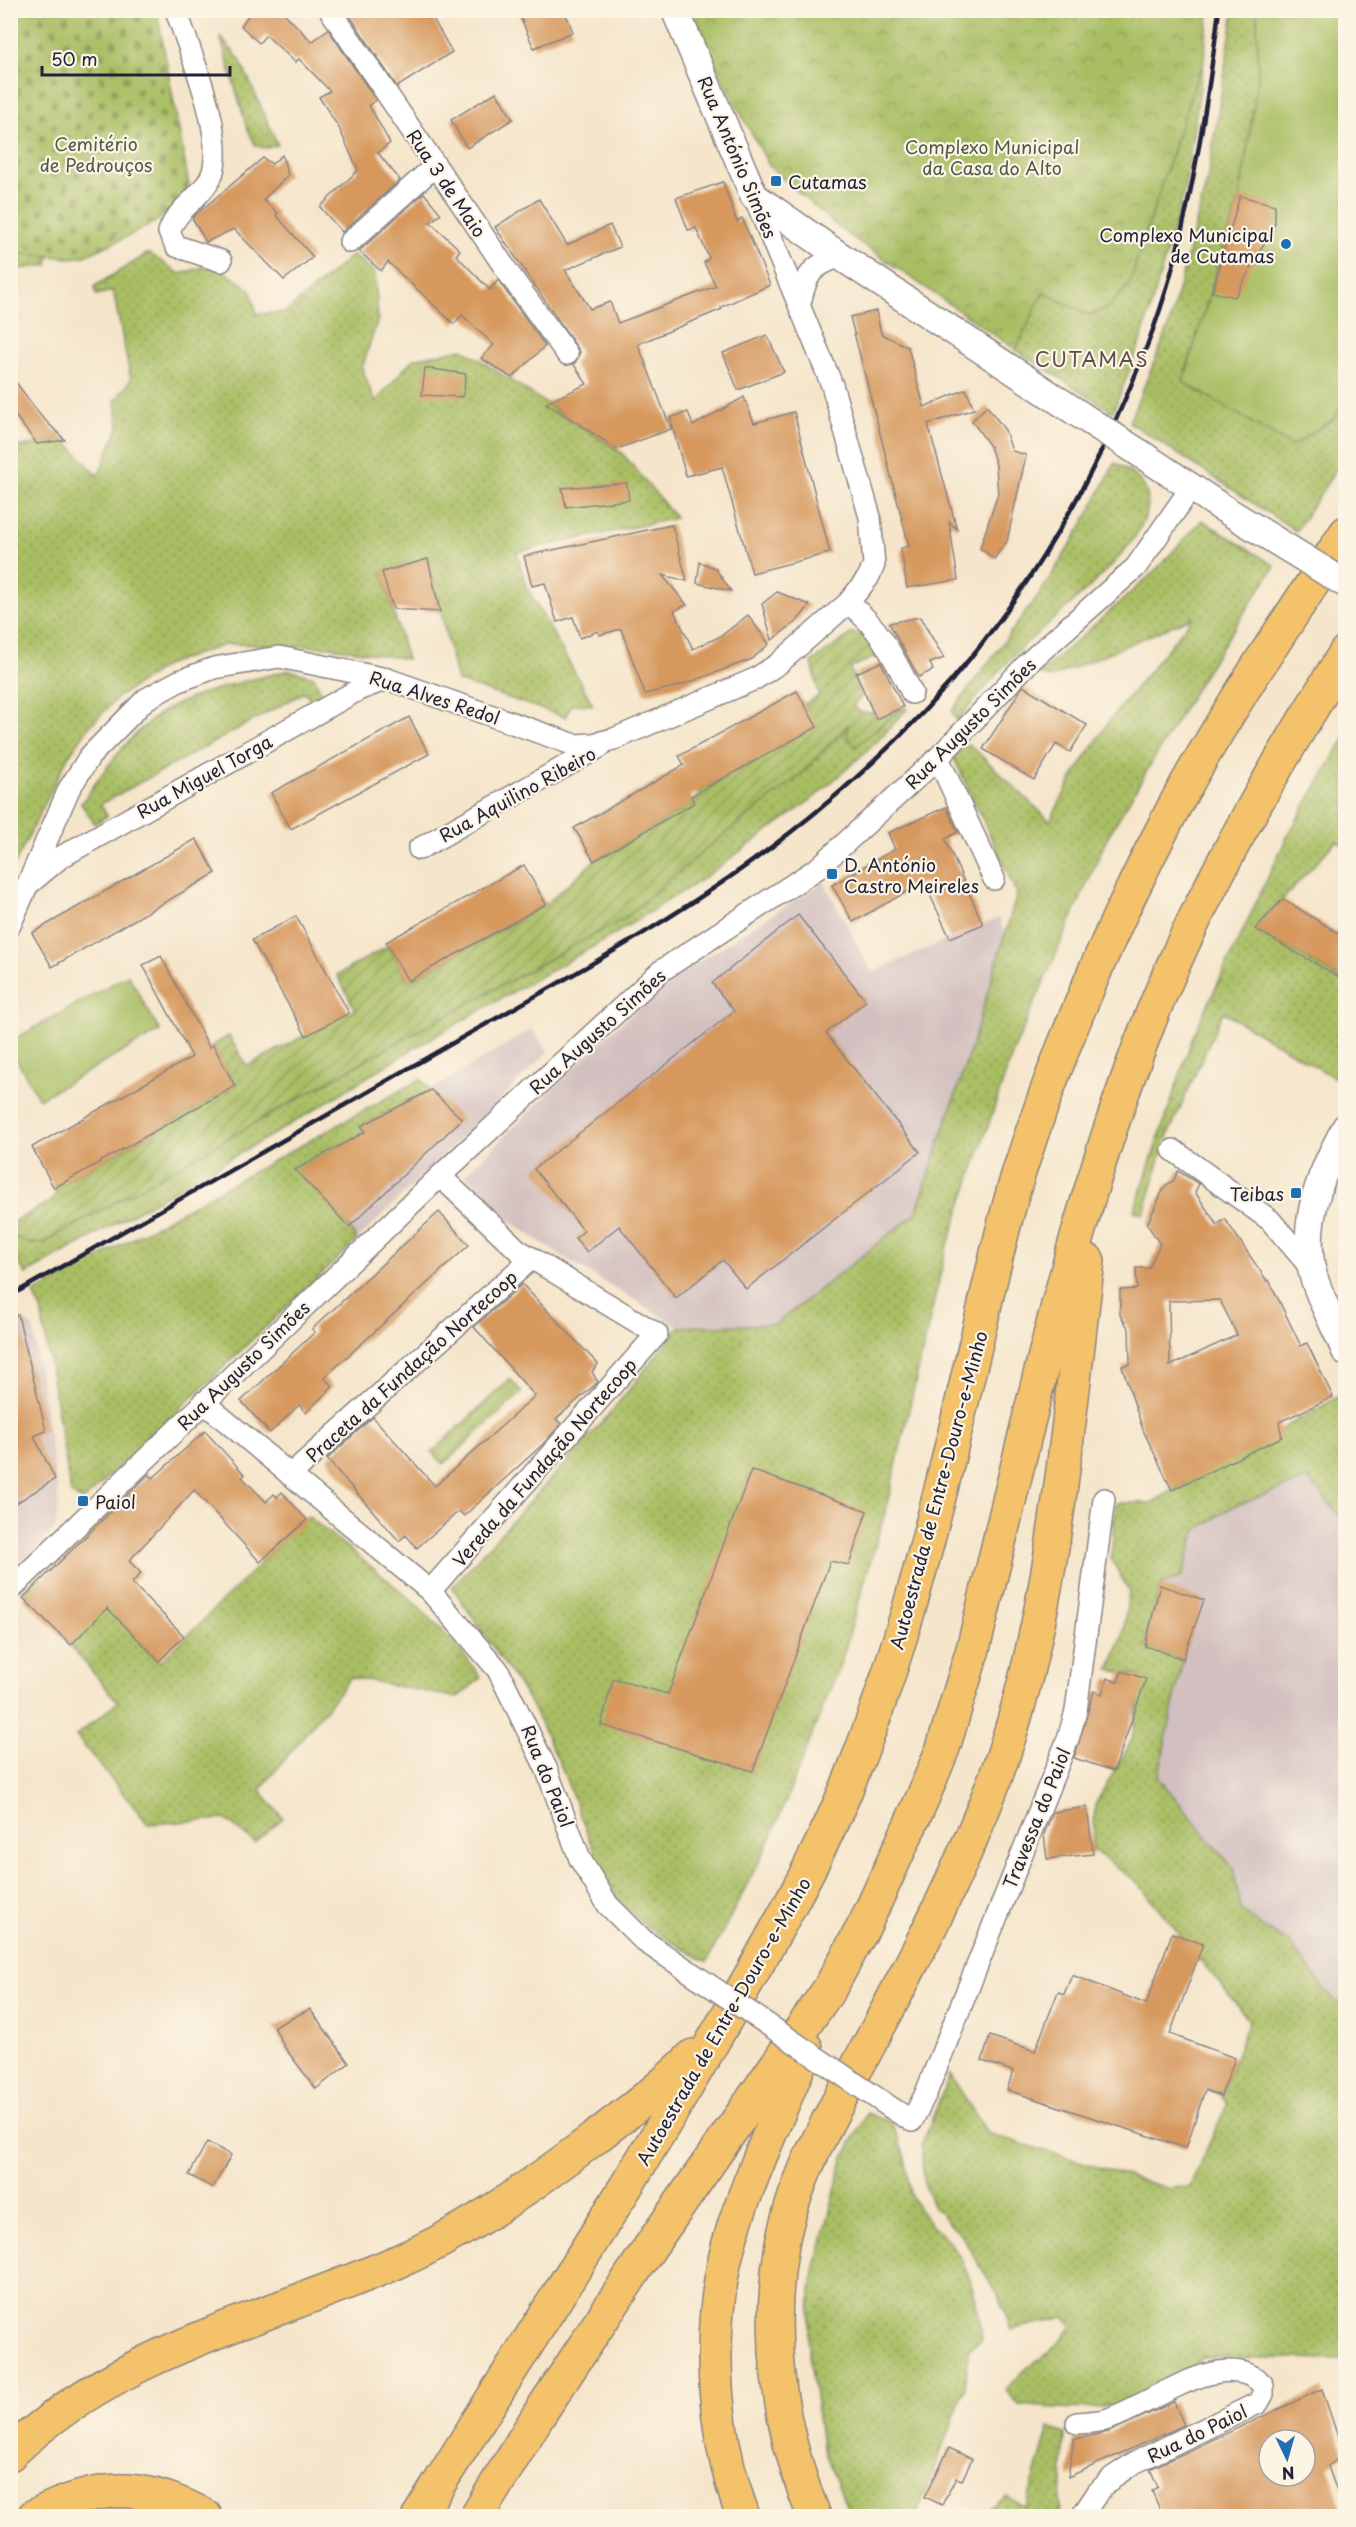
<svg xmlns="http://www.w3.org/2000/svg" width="1356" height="2527" font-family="'Playpen Sans',sans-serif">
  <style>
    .industrial { fill: #d2bfbf }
    .grass { fill: url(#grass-dots); stroke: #66704f; stroke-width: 1.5 }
    .cemetery { fill: url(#cemetery-stones); stroke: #66704f; stroke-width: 1.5 }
    .park { fill: url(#park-crowns); stroke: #66704f; stroke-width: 1.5 }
    .garden { fill: url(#garden-furrows); stroke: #66704f; stroke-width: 1.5 }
    .pitch { fill: #a9be63; stroke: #66704f; stroke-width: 1.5 }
    .building { fill: #d6985d; fill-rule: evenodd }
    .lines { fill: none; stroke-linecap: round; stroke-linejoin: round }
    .minor-casing { stroke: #8c8482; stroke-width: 24 }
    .tertiary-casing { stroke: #8c8482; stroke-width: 30 }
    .motorway-casing { stroke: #8c8482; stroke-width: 36 }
    .minor { stroke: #fff; stroke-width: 21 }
    .tertiary { stroke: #fff; stroke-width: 27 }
    .motorway { stroke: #f3c26a; stroke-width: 33 }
    .rail { stroke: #22223b; stroke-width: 4.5 }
    .minor-bridge-casing { stroke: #8c8482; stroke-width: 24; stroke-linecap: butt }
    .tertiary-bridge-casing { stroke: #8c8482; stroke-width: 30; stroke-linecap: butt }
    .minor-bridge { stroke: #fff; stroke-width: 21 }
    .tertiary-bridge { stroke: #fff; stroke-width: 27 }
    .poi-dot { fill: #1f6fb2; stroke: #fcf5e5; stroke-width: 2 }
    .labels { text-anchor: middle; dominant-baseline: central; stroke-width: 4.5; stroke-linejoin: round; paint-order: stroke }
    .park-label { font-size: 18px; fill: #515949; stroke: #fcf5e5 }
    .street-label { font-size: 18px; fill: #22223b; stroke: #fcf5e5 }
    .poi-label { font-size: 18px; fill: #22223b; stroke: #fcf5e5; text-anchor: start }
    .neighbourhood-label { font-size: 20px; letter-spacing: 1.5px; fill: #614b47; stroke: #fcf5e5 }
  </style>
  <defs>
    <pattern id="grass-dots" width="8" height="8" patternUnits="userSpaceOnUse" patternTransform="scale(1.5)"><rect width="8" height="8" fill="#a9be63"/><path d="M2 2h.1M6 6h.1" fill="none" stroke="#899a53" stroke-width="1.8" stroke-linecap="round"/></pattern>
    <pattern id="cemetery-stones" width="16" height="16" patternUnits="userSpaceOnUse" patternTransform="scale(1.5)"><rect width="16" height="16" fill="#a9be63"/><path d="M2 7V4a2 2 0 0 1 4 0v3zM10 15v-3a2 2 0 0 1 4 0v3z" fill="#899a53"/></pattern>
    <pattern id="park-crowns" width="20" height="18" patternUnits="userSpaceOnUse" patternTransform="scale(1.5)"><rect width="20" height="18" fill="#a9be63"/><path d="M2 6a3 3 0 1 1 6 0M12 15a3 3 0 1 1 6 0" fill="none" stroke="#899a53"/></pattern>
    <pattern id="garden-furrows" width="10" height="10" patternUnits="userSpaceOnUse" patternTransform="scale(1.5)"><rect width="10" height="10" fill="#a9be63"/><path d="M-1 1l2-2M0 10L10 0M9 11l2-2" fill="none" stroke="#899a53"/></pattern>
  </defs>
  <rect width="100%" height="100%" fill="#fcf5e5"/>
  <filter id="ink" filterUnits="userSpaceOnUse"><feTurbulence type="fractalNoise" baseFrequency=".0167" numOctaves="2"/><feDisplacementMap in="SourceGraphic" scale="12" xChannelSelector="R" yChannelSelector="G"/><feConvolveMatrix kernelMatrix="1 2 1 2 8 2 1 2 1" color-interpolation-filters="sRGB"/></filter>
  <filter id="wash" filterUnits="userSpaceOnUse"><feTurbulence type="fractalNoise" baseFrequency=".008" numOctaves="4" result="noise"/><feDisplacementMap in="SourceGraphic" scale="24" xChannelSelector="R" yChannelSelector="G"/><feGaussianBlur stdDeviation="1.35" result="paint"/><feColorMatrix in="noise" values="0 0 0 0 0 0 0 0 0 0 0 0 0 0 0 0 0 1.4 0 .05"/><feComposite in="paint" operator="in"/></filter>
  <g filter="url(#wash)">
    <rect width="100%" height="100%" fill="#f5e5ca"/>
    <g class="industrial">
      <polygon points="824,882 872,972 999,918 1005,937 972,1045 916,1213 776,1324 679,1327 557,1253 505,1218 465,1175 611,1032 675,977"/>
      <polygon points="532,1029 548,1052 357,1240 349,1227 295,1170 364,1132 361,1127 431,1090"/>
      <polygon points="23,1319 33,1329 59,1503 55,1527 11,1578 10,1327"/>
      <polygon points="1308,1479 1345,1522 1345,2009 1325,1990 1289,1942 1260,1926 1241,1909 1233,1868 1158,1777 1183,1660 1145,1646 1160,1585 1182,1577 1196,1530 1232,1507"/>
    </g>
    <g class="grass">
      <polygon points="1234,11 1257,11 1258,79 1240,196 1183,381 1334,419 1345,397 1345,456 1296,531 1129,422 1168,329 1208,177"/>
      <polygon points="220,36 240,60 278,145 266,148 256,146 247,128"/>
      <polygon points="1203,67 1184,193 1141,341 1113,412 1016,350 1043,292 1089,315 1198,73"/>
      <polygon points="11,253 49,256 48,265 11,270"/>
      <polygon points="149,253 180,274 213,264 250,289 257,314 286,312 353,255 375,272 378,319 362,368 375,402 413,359 463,349 622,453 676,518 517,552 526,586 593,705 572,704 565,717 457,681 428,559 382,572 407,659 330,647 227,644 168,664 118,697 89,727 68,757 10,874 10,448 65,440 98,476 119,426 115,400 131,380 113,291 96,295 95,286"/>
      <path d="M 1115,463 C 1131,472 1148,481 1148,502 C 1148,550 1046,621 1014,655 C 994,676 976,699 957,721 L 952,711 L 1045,586 L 1083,524 Z"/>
      <polygon points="1202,520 1275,566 1208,668 1107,838 1013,1052 945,1254 886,1509 841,1662 771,1838 707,1962 649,1929 618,1900 589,1838 560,1764 528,1699 452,1587 607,1417 679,1327 776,1324 916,1213 972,1045 1017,894 953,756 969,744 1050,821 1074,775 1112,717 1193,617 1050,678 1039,674 1153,573"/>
      <path d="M 289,670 L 314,677 L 322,694 L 311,701 L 305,692 L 101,804 L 107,816 L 95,824 L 81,804 C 104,770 134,727 171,707 C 203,690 253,679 289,670 Z"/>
      <polygon points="903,707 907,709 875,744 811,800 701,880 608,938 414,1048 286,1127 26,1274 11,1253 10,1235 30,1244 43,1243 405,1038 628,916 702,852 798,777 849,725 856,746"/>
      <polygon points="1345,737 1345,846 1336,841 1256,929 1345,981 1345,1084 1223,1012 1165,1142 1144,1214 1134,1211 1193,1036 1287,837"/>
      <polygon points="421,1079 431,1090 361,1126 365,1132 296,1170 349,1227 357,1240 83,1501 71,1494 41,1310 34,1293"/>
      <path d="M 1345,1393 L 1345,1522 L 1308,1479 L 1232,1507 L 1196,1530 L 1182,1577 L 1160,1585 L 1145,1646 L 1183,1659 L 1158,1777 L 1233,1868 L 1241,1909 L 1260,1926 L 1289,1942 L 1325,1990 L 1345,2009 L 1345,2359 L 1202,2357 C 1173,2382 1133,2405 1093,2408 C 1069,2410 1043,2407 1019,2405 L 1006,2391 C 1021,2364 1054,2358 1072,2325 L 1064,2317 L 1011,2330 L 1000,2298 L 963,2238 L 934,2207 L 923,2181 L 922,2144 L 950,2074 L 987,2133 L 1170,2189 L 1178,2186 L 1189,2188 L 1227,2104 L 1221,2096 L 1249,2020 L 1138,1883 L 1093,1850 L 1095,1805 L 1132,1740 L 1142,1676 L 1109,1670 L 1123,1635 L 1129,1591 L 1111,1559 L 1116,1503 L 1151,1503 Z"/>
      <path d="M 308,1516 C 369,1566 436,1612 481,1678 L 457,1698 L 351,1677 L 260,1790 L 283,1818 L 255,1843 L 225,1819 L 148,1824 L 76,1736 L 118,1702 L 24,1591 L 40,1577 L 56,1595 L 105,1605 L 160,1663 Z"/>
      <path d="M 867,2113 L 892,2123 C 896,2134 902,2146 905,2158 C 908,2174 908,2192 917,2206 C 925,2220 940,2231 951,2244 C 971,2270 979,2307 982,2339 L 969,2349 L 965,2388 L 916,2516 L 850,2516 L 822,2445 L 809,2355 L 811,2286 L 843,2159 Z"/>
      <polygon points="1049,2428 1065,2434 1060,2516 988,2516 990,2508 1006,2497 1026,2507"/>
    </g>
    <path class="cemetery" d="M 10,11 L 157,11 L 189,185 C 180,219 115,241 85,256 L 71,258 L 11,253 Z"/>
    <polygon class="park" points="693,11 1209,11 1203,67 1198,73 1129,285 1107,308 1089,315 1043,292 1016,350 839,228 770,167 720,75"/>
    <g class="garden">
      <polygon points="852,633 866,636 879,655 850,668 862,696 853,705 860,712 873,713 876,719 903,707 856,746 847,738 848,725 798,777 702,852 628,916 405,1038 43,1243 30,1244 11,1235 11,1223 53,1200 56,1192 54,1188 235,1086 213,1045 229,1036 247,1066 355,1009 337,975 388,946 408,981 546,904 594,861 694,803 699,792 816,727 804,704 819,696 812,662"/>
      <polygon points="510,1379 522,1392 444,1464 432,1452"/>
    </g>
    <g class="pitch">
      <polygon points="1257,11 1345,11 1345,397 1334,419 1292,446 1183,382 1240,196 1258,79"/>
      <polygon points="128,975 160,1031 39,1099 11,1050 11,1041"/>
    </g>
    <g id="blocks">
      <g class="building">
        <polygon points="252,10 281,10 312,42 328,29 376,100 369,105 390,143 378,153 400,180 342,232 320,207 358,170 339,128 319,97 330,91 299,59 295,62 266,35 259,43 241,26"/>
        <polygon points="351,10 428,10 452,52 397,87 348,13"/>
        <polygon points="517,10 564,10 573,32 534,48"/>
        <polygon points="496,92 513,119 467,148 451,120"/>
        <polygon points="282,155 288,175 263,200 278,213 276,215 313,257 284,280 234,229 206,242 192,218 263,158 272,164"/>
        <polygon points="723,182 737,222 742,218 770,285 721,307 722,309 638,344 671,429 617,449 546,403 587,384 574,365 580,352 495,227 539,199 567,245 610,225 620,247 565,270 590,309 610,302 618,323 716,286 704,263 709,258 696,228 688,230 676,198"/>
        <polygon points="424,193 441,214 430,222 460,250 456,255 490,290 498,280 545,346 512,378 481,358 494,345 462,315 454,324 388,262 381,271 359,251"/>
        <polygon points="1240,196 1275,205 1275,223 1235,297 1212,292"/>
        <polygon points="876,311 881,334 908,347 924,407 966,389 974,409 928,424 957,529 949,522 958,580 907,588 901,548 909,546 850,317"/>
        <polygon points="767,335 784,372 738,390 723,353"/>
        <polygon points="425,368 466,374 463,397 422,395"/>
        <polygon points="10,374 40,415 65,440 37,444 10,409"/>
        <polygon points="744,397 754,423 794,412 830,553 752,573 722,467 686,476 670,418 688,412 693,426"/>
        <polygon points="987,406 1005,430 1012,451 1026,455 1007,541 994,559 980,548 998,494 996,465 990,446 972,421"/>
        <polygon points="627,483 629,500 566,507 562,488"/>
        <polygon points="672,525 687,581 662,575 687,605 674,611 693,649 721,636 748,615 769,644 752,659 682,685 645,694 621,629 599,635 598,631 580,638 573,617 557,622 545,583 532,586 524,556"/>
        <polygon points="428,559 440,612 393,609 382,572"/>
        <polygon points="700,562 715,568 731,591 697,583"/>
        <polygon points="777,592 810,605 797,621 772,640 762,604"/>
        <polygon points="920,617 944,658 930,663 933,670 919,677 889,623"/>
        <polygon points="881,662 903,707 876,719 856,673"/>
        <polygon points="1023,686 1087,725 1070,752 1056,744 1034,780 983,749"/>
        <polygon points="797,691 817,727 691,796 694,803 594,861 574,828 684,765 679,756"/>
        <polygon points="409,717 429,754 291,829 271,793"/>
        <polygon points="946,807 958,832 945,839 983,924 950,938 924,882 853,922 832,885 895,849 888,833"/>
        <polygon points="196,839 216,873 52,967 32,933"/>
        <polygon points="524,865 546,904 408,981 386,942"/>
        <polygon points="1283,899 1346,938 1346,981 1255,929"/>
        <polygon points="798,915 866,1001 826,1033 920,1152 746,1289 723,1260 676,1298 619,1226 587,1252 575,1238 584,1231 534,1169 734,1011 712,983"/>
        <polygon points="296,916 349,1013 306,1036 252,940"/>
        <polygon points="161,956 209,1047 213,1045 235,1086 54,1188 32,1147 192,1057 143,965"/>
        <polygon points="431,1090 462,1119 349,1227 295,1170 365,1132 361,1126"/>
        <path d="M 1178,1171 L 1199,1184 L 1195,1192 L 1217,1225 L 1225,1219 L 1267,1281 L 1269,1280 L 1301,1346 L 1307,1343 L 1333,1397 L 1279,1422 L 1282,1437 L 1172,1490 L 1143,1430 L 1122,1366 L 1130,1364 L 1129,1329 L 1120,1315 L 1120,1290 L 1137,1289 L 1136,1268 L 1149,1268 L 1160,1244 L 1147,1224 L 1165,1186 L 1174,1180 ZM 1220,1300 L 1237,1335 L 1170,1366 L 1169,1301 Z"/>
        <polygon points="439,1212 469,1245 324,1378 333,1386 306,1413 299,1405 270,1433 241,1401 315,1332 312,1329"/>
        <polygon points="522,1284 598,1364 592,1372 598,1382 556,1419 561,1424 543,1444 464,1516 459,1511 417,1548 406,1535 399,1541 327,1459 373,1417 435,1486 535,1396 474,1327"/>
        <polygon points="18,1315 46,1431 34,1436 55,1479 10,1507 10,1316"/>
        <polygon points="205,1431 245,1475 242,1477 266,1502 274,1494 277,1497 282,1492 307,1520 260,1562 194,1490 129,1561 141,1573 132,1583 184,1636 159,1661 107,1608 71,1645 23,1598 149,1474 153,1478"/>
        <polygon points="751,1470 867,1511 849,1565 830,1561 753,1771 601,1725 613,1679 668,1694"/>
        <polygon points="1160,1585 1204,1600 1183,1659 1145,1646"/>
        <polygon points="1122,1671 1146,1679 1114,1771 1074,1758 1094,1691 1102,1694 1107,1678 1118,1682"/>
        <polygon points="1087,1807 1093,1854 1047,1859 1044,1834 1053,1812"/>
        <polygon points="1172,1933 1203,1944 1170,2034 1235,2058 1221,2096 1205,2090 1186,2148 1007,2090 1013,2071 982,2061 990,2036 1035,2051 1058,1992 1064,1994 1072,1975 1146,2004"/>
        <polygon points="310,2009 349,2063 316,2089 285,2048 274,2027"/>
        <polygon points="207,2142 231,2155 213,2188 189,2175"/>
        <path d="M 1322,2389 L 1344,2455 L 1328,2466 L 1346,2517 L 1163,2517 L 1152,2491 L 1158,2487 L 1150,2469 ZM 1269,2440 L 1305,2440 L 1305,2476 L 1269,2476 Z"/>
        <polygon points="1174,2402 1184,2425 1068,2477 1074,2439 1109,2432"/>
        <polygon points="949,2448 972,2459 962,2480 956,2478 942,2505 925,2497"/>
      </g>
    </g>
  </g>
  <g filter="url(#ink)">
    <use href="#blocks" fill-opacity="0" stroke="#8c8482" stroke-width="1.5"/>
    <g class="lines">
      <g class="minor-casing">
        <g id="minor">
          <path d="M 176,10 C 189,50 228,139 211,177 C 201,198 176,209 169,232 L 176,246 L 221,261"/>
          <polyline points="330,10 512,278 567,354"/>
          <polyline points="350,242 435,166"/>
          <path d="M 800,303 C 807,273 811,267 840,256"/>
          <path d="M 848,603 C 880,627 894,658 912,693"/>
          <polyline points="938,758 994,879"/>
          <polyline points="419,849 601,746"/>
          <polyline points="30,883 61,857 358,690 387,679"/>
          <polyline points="10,925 69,789 90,756 146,699 179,681 214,668 279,657 387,679 575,745 593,744 614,739 755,679 778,664 848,603 868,578 874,565 870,517 832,385 754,196"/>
          <polyline points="1173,1150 1270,1220 1311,1268"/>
          <polyline points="203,1402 430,1591 498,1670 546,1768 580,1859 608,1905 644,1941"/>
          <polyline points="290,1475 532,1258"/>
          <polyline points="10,1590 440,1176 661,971 818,868 938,758 1029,662 1136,567 1191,488"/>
          <polyline points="430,1591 657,1334 518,1250 440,1176"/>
          <polyline points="893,2109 912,2121 926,2093 1068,1739 1076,1711 1104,1499"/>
          <path d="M 1077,2423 C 1086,2422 1096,2422 1105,2420 C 1147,2408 1225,2343 1263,2385 L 1263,2394 L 1258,2403 L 1134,2463 L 1113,2477 L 1098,2492 L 1082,2516"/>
        </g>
      </g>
      <g class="tertiary-casing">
        <g id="tertiary">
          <polyline points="675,10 754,196 840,256 1082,416"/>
          <polyline points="1138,452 1221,507"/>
          <path d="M 1346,1127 C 1322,1170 1303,1216 1311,1266 C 1315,1290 1336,1328 1346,1352"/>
        </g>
      </g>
      <g class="motorway-casing">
        <g id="motorway">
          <path d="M 10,2454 C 115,2351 267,2319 397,2262 C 469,2231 534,2184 596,2137 C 629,2111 664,2086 693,2056"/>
          <path d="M 34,2516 C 98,2484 141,2481 205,2516"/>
          <path d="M 419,2516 C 518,2356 622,2199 716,2036 C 766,1949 817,1863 854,1770 C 905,1642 937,1510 968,1376 C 985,1308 998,1239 1019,1172 C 1060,1045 1112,923 1175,805 C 1226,711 1287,622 1346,533"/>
          <path d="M 477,2516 L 538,2416 L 650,2247 L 830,1988 L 865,1924 L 923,1797 L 943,1748 L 973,1649 C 1026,1437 1070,1220 1151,1017 C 1203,888 1273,770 1346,652"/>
          <path d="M 743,2516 C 710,2427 705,2317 734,2226 C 753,2168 783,2105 806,2048"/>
          <path d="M 814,2516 C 779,2429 766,2337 782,2244 C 796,2170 838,2104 872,2039 C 921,1947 969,1855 1003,1756 C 1056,1597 1067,1427 1088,1261"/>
        </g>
      </g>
      <use href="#minor" class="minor"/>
      <use href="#tertiary" class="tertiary"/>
      <use href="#motorway" class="motorway"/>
      <path class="rail" d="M 10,1296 C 159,1211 309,1126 458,1040 C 571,976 688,913 791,832 C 934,721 1038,591 1113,426 C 1135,378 1156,328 1170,277 C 1194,190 1208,101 1219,10"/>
      <g class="minor-bridge-casing">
        <polyline id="minor-bridge" points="644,1941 893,2109"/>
      </g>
      <g class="tertiary-bridge-casing">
        <g id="tertiary-bridge">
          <polyline points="1082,416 1138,452"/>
          <polyline points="1221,507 1346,584"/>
        </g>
      </g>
      <use href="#minor-bridge" class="minor-bridge"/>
      <use href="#tertiary-bridge" class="tertiary-bridge"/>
    </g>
  </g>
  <g class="poi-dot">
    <rect x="770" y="175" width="12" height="12" rx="3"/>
    <circle cx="1286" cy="244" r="6"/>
    <rect x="826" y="868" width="12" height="12" rx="3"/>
    <rect x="1290" y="1187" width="12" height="12" rx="3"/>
    <rect x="77" y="1495" width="12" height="12" rx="3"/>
  </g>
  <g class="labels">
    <g class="park-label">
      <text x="96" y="143">Cemitério<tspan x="96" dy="21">de Pedrouços</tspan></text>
      <text x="992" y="146">Complexo Municipal<tspan x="992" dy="21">da Casa do Alto</tspan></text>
    </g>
    <g class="street-label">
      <text transform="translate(738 157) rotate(67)">Rua António Simões</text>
      <text transform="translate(447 183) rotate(56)">Rua 3 de Maio</text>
      <text transform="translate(435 697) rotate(18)">Rua Alves Redol</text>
      <text transform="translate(970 723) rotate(-45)">Rua Augusto Simões</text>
      <text transform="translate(204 776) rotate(-29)">Rua Miguel Torga</text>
      <text transform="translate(517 794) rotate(-29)">Rua Aquilino Ribeiro</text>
      <text transform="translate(597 1031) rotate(-42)">Rua Augusto Simões</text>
      <text transform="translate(243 1365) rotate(-44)">Rua Augusto Simões</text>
      <text transform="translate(411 1366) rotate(-42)">Praceta da Fundação Nortecoop</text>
      <text transform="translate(544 1462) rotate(-49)">Vereda da Fundação Nortecoop</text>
      <text transform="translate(938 1490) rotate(-75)">Autoestrada de Entre-Douro-e-Minho</text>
      <text transform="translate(548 1776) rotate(68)">Rua do Paiol</text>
      <text transform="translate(1036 1818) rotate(-68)">Travessa do Paiol</text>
      <text transform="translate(723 2021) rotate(-60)">Autoestrada de Entre-Douro-e-Minho</text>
      <text transform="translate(1197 2433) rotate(-26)">Rua do Paiol</text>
    </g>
    <g class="poi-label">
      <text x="788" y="181">Cutamas</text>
      <text x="1274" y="234" text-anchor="end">Complexo Municipal<tspan x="1274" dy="21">de Cutamas</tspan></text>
      <text x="844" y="864">D. António<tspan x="844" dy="21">Castro Meireles</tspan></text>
      <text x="1284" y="1193" text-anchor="end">Teibas</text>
      <text x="95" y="1501">Paiol</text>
    </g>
    <g class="neighbourhood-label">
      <text x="1092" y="359">CUTAMAS</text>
    </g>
  </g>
  <rect width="1356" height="2527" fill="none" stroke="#fcf5e5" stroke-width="36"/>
  <g transform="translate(1287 2458) rotate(175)"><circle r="28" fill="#fcf5e5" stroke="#a5a1a1" stroke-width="1.5"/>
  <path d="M0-4.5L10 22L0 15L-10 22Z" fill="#1f6fb2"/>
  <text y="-9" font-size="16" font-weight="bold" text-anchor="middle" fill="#22223b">N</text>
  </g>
  <path d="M42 66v9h188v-9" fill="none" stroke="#22223b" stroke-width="3"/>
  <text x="51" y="66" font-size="18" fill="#22223b" stroke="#fcf5e5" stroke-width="4.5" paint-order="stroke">50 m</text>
</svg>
